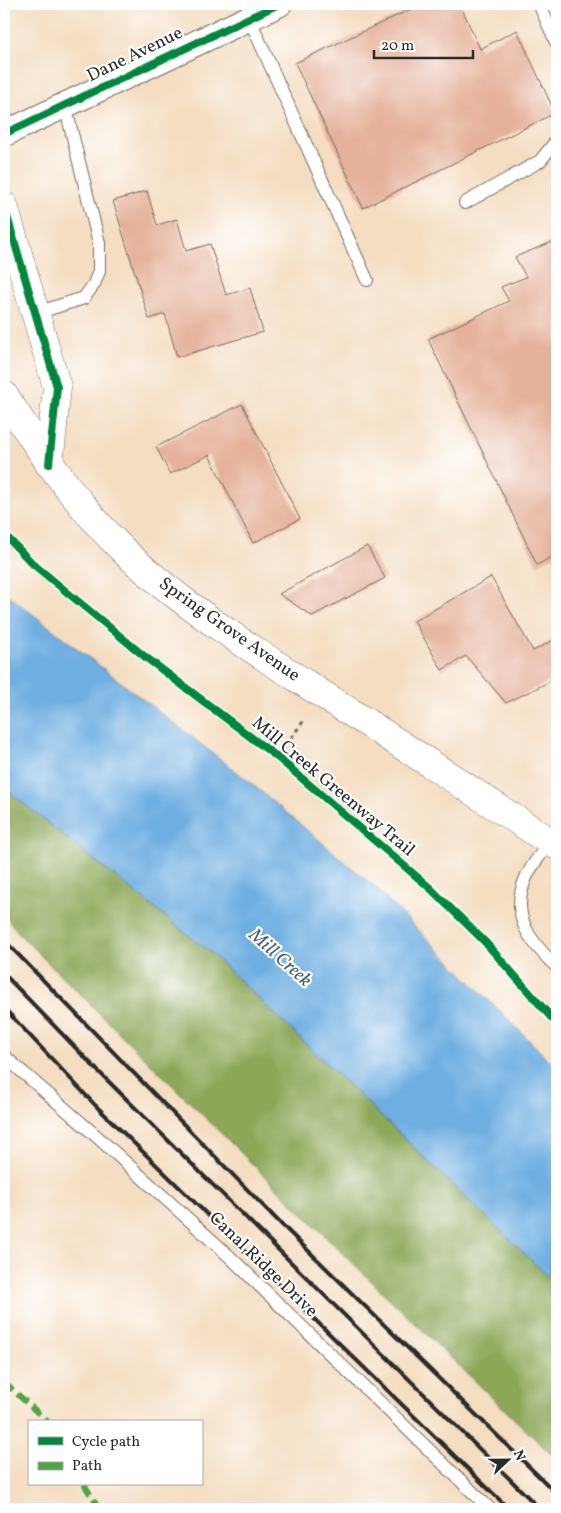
<svg xmlns="http://www.w3.org/2000/svg" width="561" height="1513" font-family="Vollkorn,serif">
  <style>
    .forest { fill: #8da759; stroke: #5c6942 }
    .water { fill: #6eaee1; stroke: #4c6c86 }
    .building { fill: #e5b19a }
    .lines { fill: none; stroke-linecap: round; stroke-linejoin: round }
    .lane-casing { stroke: #716960; stroke-width: 14 }
    .street-casing { stroke: #716960; stroke-width: 27 }
    .secondary-casing { stroke: #716960; stroke-width: 29 }
    .path { stroke: #716960; stroke-width: 3; stroke-dasharray: 4 4; stroke-linecap: butt }
    .lane { stroke: #fff; stroke-width: 12 }
    .street { stroke: #fff; stroke-width: 25 }
    .secondary { stroke: #fff; stroke-width: 28 }
    .rail { stroke: #2b2b2b; stroke-width: 4 }
    .quiet { stroke: #51a443; stroke-width: 6; stroke-dasharray: 12 6; stroke-linecap: butt }
    .cycleway-casing { stroke: #fff; stroke-width: 11 }
    .cycleway { stroke: #00873e; stroke-width: 8 }
    .labels { text-anchor: middle; dominant-baseline: central; stroke-width: 4.5; stroke-linejoin: round; paint-order: stroke }
    .street-label { font-size: 18px; fill: #2b2b2b; stroke: #fff }
    .water-label { font-size: 19px; font-style: italic; fill: #465f74; stroke: #fff }
  </style>
  <rect width="100%" height="100%" fill="#fff"/>
  <filter id="ink" filterUnits="userSpaceOnUse"><feTurbulence type="fractalNoise" baseFrequency=".02" numOctaves="2"/><feDisplacementMap in="SourceGraphic" scale="10" xChannelSelector="R" yChannelSelector="G"/><feConvolveMatrix kernelMatrix="1 2 1 2 8 2 1 2 1" color-interpolation-filters="sRGB"/></filter>
  <filter id="wash" filterUnits="userSpaceOnUse"><feTurbulence type="fractalNoise" baseFrequency=".0096" numOctaves="4" result="noise"/><feDisplacementMap in="SourceGraphic" scale="20" xChannelSelector="R" yChannelSelector="G"/><feGaussianBlur stdDeviation="1.12" result="paint"/><feColorMatrix in="noise" values="0 0 0 0 0 0 0 0 0 0 0 0 0 0 0 0 0 1.4 0 .05"/><feComposite in="paint" operator="in"/></filter>
  <g filter="url(#wash)">
    <rect width="100%" height="100%" fill="#f4ddc1"/>
    <polygon class="forest" points="4,788 211,953 557,1285 557,1460 368,1278 22,937 4,915"/>
    <polygon class="water" points="4,592 246,779 375,887 557,1068 557,1285 211,953 4,788"/>
    <g id="blocks">
      <g class="building">
        <polygon points="422,4 460,4 480,49 517,30 555,113 363,208 295,63"/>
        <polygon points="147,191 157,225 177,219 186,251 210,244 226,295 250,288 263,332 177,357 165,314 149,319 113,201"/>
        <polygon points="557,240 557,554 537,565 428,339 509,301 501,287 526,277 515,257"/>
        <polygon points="242,404 300,519 253,543 209,455 170,474 156,447"/>
        <polygon points="367,546 385,578 312,616 279,594"/>
        <polygon points="491,577 533,651 557,638 557,678 506,703 466,656 442,670 414,621"/>
      </g>
    </g>
  </g>
  <g filter="url(#ink)">
    <use href="#blocks" fill-opacity="0" stroke="#716960" stroke-width="1"/>
    <g class="lines">
      <g class="lane-casing">
        <g id="lane">
          <polyline points="539,4 557,44"/>
          <polyline points="249,18 367,280"/>
          <polyline points="465,203 540,161 557,140"/>
          <polyline points="36,313 84,298 94,284 99,271 99,243 65,105"/>
          <path d="M 550,842 C 542,853 529,868 525,880 C 510,917 531,943 557,967"/>
          <polyline points="4,1056 94,1134 229,1256 490,1509"/>
        </g>
      </g>
      <g class="street-casing">
        <polyline id="street" points="4,134 279,4"/>
      </g>
      <g class="secondary-casing">
        <g id="secondary">
          <polyline points="4,206 57,387 49,464"/>
          <path d="M 4,395 C 40,451 78,507 126,553 C 185,608 255,651 322,694 C 401,744 479,796 557,846"/>
        </g>
      </g>
      <polyline class="path" points="277,757 305,719"/>
      <use href="#lane" class="lane"/>
      <use href="#street" class="street"/>
      <use href="#secondary" class="secondary"/>
      <g class="rail">
        <polyline points="4,940 281,1224 557,1494"/>
        <polyline points="4,974 97,1070 540,1509"/>
        <polyline points="4,1008 96,1106 509,1509"/>
      </g>
      <g class="quiet">
        <polyline points="4,1382 48,1422"/>
        <polyline points="84,1484 99,1509"/>
      </g>
      <g class="cycleway-casing">
        <g id="cycleway">
          <polyline points="4,134 279,4"/>
          <polyline points="4,206 57,387 49,464"/>
          <polyline points="4,534 33,564 144,656 277,757 430,888 485,942 557,1024"/>
        </g>
      </g>
      <use href="#cycleway" class="cycleway"/>
    </g>
  </g>
  <g class="labels">
    <g class="street-label">
      <text transform="translate(135 55) rotate(-26)">Dane Avenue</text>
      <text transform="translate(229 630) rotate(35)">Spring Grove Avenue</text>
      <text transform="translate(333 787) rotate(40)">Mill Creek Greenway Trail</text>
      <text transform="translate(263 1265) rotate(44)">Canal Ridge Drive</text>
    </g>
    <g class="water-label">
      <text transform="translate(280 958) rotate(42)">Mill Creek</text>
    </g>
  </g>
  <rect width="561" height="1513" fill="none" stroke="#fff" stroke-width="20"/>
  <rect x="28" y="1420" width="175" height="65" fill="#ffffff" stroke="#aaaaaa"/>
  <rect x="38" y="1437" width="25" height="8" fill="#00873e" stroke="#aaaaaa"/>
  <text x="72" y="1446" font-size="15" fill="#2b2b2b">Cycle path</text>
  <rect x="38" y="1462" width="25" height="8" fill="#51a443" stroke="#aaaaaa"/>
  <text x="72" y="1470" font-size="15" fill="#2b2b2b">Path</text>
  <g transform="translate(508 1460) rotate(68)" stroke="#ffffff" stroke-width="4" paint-order="stroke">
  <path d="M0-4L9 19L0 12L-9 19Z" fill="#2b2b2b"/>
  <text y="-8" font-size="14" font-weight="bold" text-anchor="middle" fill="#2b2b2b">N</text>
  </g>
  <path d="M374 50v8h99v-8" fill="none" stroke="#2b2b2b" stroke-width="2.5"/>
  <text x="381" y="50" font-size="15" fill="#2b2b2b" stroke="#ffffff" stroke-width="4" paint-order="stroke">20 m</text>
</svg>
